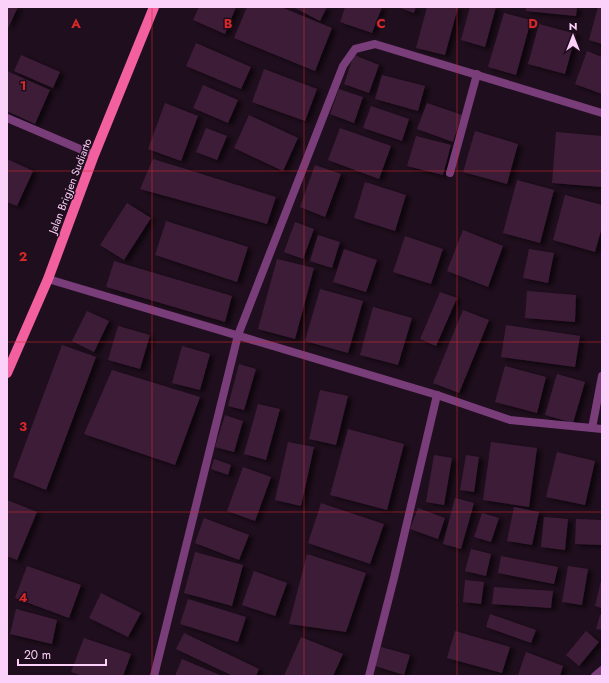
<svg xmlns="http://www.w3.org/2000/svg" width="609" height="683" font-family="Jost,sans-serif">
  <style>
    .building { fill: #3e1c39; filter: url(#shadow) }
    .lines { fill: none; stroke-linecap: round; stroke-linejoin: round }
    .street { stroke: #793d7a; stroke-width: 8 }
    .primary { stroke: #f2609f; stroke-width: 10 }
    .grid { fill: none; stroke: #d62828; stroke-width: 1; stroke-opacity: 0.55 }
    .labels { text-anchor: middle; dominant-baseline: central; stroke-width: 3; stroke-linejoin: round; paint-order: stroke }
    .street-label { font-size: 11px; fill: #fbd0f9; stroke: #1f0e1d }
    .grid-label { font-size: 13px; text-anchor: middle; font-weight: bold; fill: #d62828; stroke: #1f0e1d; stroke-width: 3; stroke-linejoin: round; paint-order: stroke }
  </style>
  <defs>
    <filter id="shadow"><feDropShadow dx="4.5" dy="2.5" stdDeviation="2" flood-color="#0009"/></filter>
  </defs>
  <rect width="100%" height="100%" fill="#1f0e1d"/>
  <g class="building">
    <polygon points="7,7 18,7 7,30"/>
    <polygon points="199,7 236,7 225,34 193,20"/>
    <polygon points="247,7 281,7 332,28 315,71 234,38"/>
    <polygon points="293,7 327,7 320,21"/>
    <polygon points="345,7 382,7 372,33 340,22"/>
    <polygon points="398,7 416,7 414,13"/>
    <polygon points="427,7 458,7 445,55 416,48"/>
    <polygon points="470,7 496,7 485,47 461,40"/>
    <polygon points="526,7 577,7 576,16 526,11"/>
    <polygon points="598,7 602,7 602,44 589,40"/>
    <polygon points="504,13 531,20 516,75 488,67"/>
    <polygon points="539,24 576,34 565,74 528,64"/>
    <polygon points="196,43 251,67 241,89 186,66"/>
    <polygon points="587,51 602,57 602,94 575,84"/>
    <polygon points="21,55 60,72 53,88 14,71"/>
    <polygon points="354,55 379,65 369,93 344,84"/>
    <polygon points="264,69 317,89 305,121 252,102"/>
    <polygon points="7,71 50,90 35,124 7,111"/>
    <polygon points="382,75 425,86 418,111 375,99"/>
    <polygon points="203,85 238,100 228,123 193,108"/>
    <polygon points="339,89 363,97 354,123 330,114"/>
    <polygon points="165,103 198,116 181,161 148,149"/>
    <polygon points="427,103 462,115 453,142 417,129"/>
    <polygon points="371,106 409,119 402,141 363,128"/>
    <polygon points="249,115 298,138 283,171 234,148"/>
    <polygon points="206,128 227,136 217,160 196,152"/>
    <polygon points="340,128 391,146 379,179 328,160"/>
    <polygon points="475,131 518,144 507,184 463,172"/>
    <polygon points="556,132 602,136 602,187 552,183"/>
    <polygon points="416,136 451,145 443,175 407,166"/>
    <polygon points="7,159 33,171 17,206 7,202"/>
    <polygon points="153,159 276,197 267,224 140,189"/>
    <polygon points="315,165 341,174 325,217 300,207"/>
    <polygon points="517,180 554,190 540,243 503,233"/>
    <polygon points="365,182 406,195 395,231 354,218"/>
    <polygon points="565,195 602,205 602,227 595,252 553,240"/>
    <polygon points="127,203 151,218 124,260 100,245"/>
    <polygon points="166,221 248,247 237,282 155,255"/>
    <polygon points="295,222 314,229 303,259 284,252"/>
    <polygon points="463,230 503,246 488,287 447,271"/>
    <polygon points="318,235 340,242 332,268 310,261"/>
    <polygon points="405,236 443,249 431,284 393,272"/>
    <polygon points="344,249 377,260 366,292 333,282"/>
    <polygon points="529,249 554,253 548,283 523,278"/>
    <polygon points="277,259 314,268 295,339 258,329"/>
    <polygon points="114,261 232,296 225,322 106,287"/>
    <polygon points="320,289 363,301 348,353 305,341"/>
    <polygon points="527,291 576,295 575,322 525,318"/>
    <polygon points="440,292 457,298 436,346 420,339"/>
    <polygon points="373,307 412,318 398,365 360,355"/>
    <polygon points="463,310 489,320 459,393 433,383"/>
    <polygon points="87,311 109,321 94,352 72,341"/>
    <polygon points="506,325 580,336 575,367 501,357"/>
    <polygon points="118,326 150,335 140,369 108,360"/>
    <polygon points="62,345 96,357 46,490 13,477"/>
    <polygon points="182,346 210,354 200,390 172,383"/>
    <polygon points="239,364 256,369 244,410 228,406"/>
    <polygon points="505,366 546,377 537,413 495,402"/>
    <polygon points="112,370 200,397 175,465 84,434"/>
    <polygon points="557,374 585,382 573,423 545,415"/>
    <polygon points="320,390 348,396 336,445 309,439"/>
    <polygon points="258,404 280,409 266,460 244,454"/>
    <polygon points="225,415 243,421 234,452 215,447"/>
    <polygon points="348,429 404,444 387,510 330,495"/>
    <polygon points="288,442 314,447 301,506 275,500"/>
    <polygon points="491,442 537,448 529,507 483,500"/>
    <polygon points="557,452 595,461 585,505 546,497"/>
    <polygon points="434,455 452,458 444,505 426,502"/>
    <polygon points="466,455 479,457 474,492 460,490"/>
    <polygon points="214,459 231,465 228,475 211,469"/>
    <polygon points="243,467 271,477 255,521 227,511"/>
    <polygon points="455,498 474,503 461,549 443,544"/>
    <polygon points="7,500 37,512 17,560 7,556"/>
    <polygon points="321,503 384,524 370,564 308,543"/>
    <polygon points="514,507 539,512 532,545 507,541"/>
    <polygon points="418,508 445,518 438,539 410,529"/>
    <polygon points="482,513 499,518 491,542 474,537"/>
    <polygon points="544,517 568,519 565,550 541,547"/>
    <polygon points="204,518 249,535 239,560 195,543"/>
    <polygon points="576,519 602,520 602,545 575,544"/>
    <polygon points="471,549 491,554 486,576 465,571"/>
    <polygon points="195,552 243,565 232,606 184,593"/>
    <polygon points="307,554 366,573 346,632 289,624"/>
    <polygon points="501,556 558,567 554,584 498,573"/>
    <polygon points="27,566 81,585 69,618 15,598"/>
    <polygon points="568,566 588,569 582,605 562,602"/>
    <polygon points="254,571 287,583 275,616 242,605"/>
    <polygon points="465,580 484,582 481,604 463,602"/>
    <polygon points="601,581 602,581 602,608 595,606"/>
    <polygon points="494,587 553,591 551,608 492,604"/>
    <polygon points="101,593 141,613 128,637 89,618"/>
    <polygon points="188,599 246,617 238,642 180,624"/>
    <polygon points="16,609 57,620 52,644 10,634"/>
    <polygon points="490,614 536,630 531,643 486,627"/>
    <polygon points="600,615 602,615 602,630 596,629"/>
    <polygon points="455,631 510,647 502,673 447,658"/>
    <polygon points="586,631 599,642 579,666 566,655"/>
    <polygon points="184,633 259,669 256,676 233,676 176,649"/>
    <polygon points="301,637 343,654 333,676 284,676"/>
    <polygon points="84,638 131,654 123,676 83,676 71,672"/>
    <polygon points="381,647 410,655 404,675 375,666"/>
    <polygon points="526,652 563,666 560,676 518,675"/>
    <polygon points="182,659 222,676 175,676"/>
  </g>
  <g class="lines">
    <g class="street">
      <polyline points="7,118 94,155"/>
      <polyline points="450,173 477,74"/>
      <polyline points="48,279 437,395 510,420 602,429"/>
      <polyline points="592,428 602,376"/>
      <polyline points="154,676 238,335 343,66 355,49 375,44 602,113"/>
      <polyline points="369,676 394,578 437,395"/>
      <polyline points="595,676 602,670"/>
    </g>
    <polyline class="primary" points="7,373 48,279 94,155 154,7"/>
  </g>
  <path class="grid" d="M 152,7 L 152,676M 304,7 L 304,676M 457,7 L 457,676M 7,171 L 602,171M 7,342 L 602,342M 7,512 L 602,512"/>
  <g class="labels">
    <g class="street-label">
      <text transform="translate(70 186) rotate(-69)">Jalan Brigjen Sudiarto</text>
    </g>
  </g>
  <g class="grid-label">
    <text x="76" y="28">A</text>
    <text x="228" y="28">B</text>
    <text x="381" y="28">C</text>
    <text x="533" y="28">D</text>
    <text x="23" y="90">1</text>
    <text x="23" y="261">2</text>
    <text x="23" y="431">3</text>
    <text x="23" y="602">4</text>
  </g>
  <rect width="609" height="683" fill="none" stroke="#fbd0f9" stroke-width="16"/>
  <g transform="translate(573 36)" stroke="#1f0e1d" stroke-width="3" paint-order="stroke">
  <path d="M0-3L7 15L0 10L-7 15Z" fill="#fbd0f9"/>
  <text y="-6" font-size="11" font-weight="bold" text-anchor="middle" fill="#fbd0f9">N</text>
  </g>
  <path d="M18 659v6h88v-6" fill="none" stroke="#fbd0f9" stroke-width="2"/>
  <text x="24" y="659" font-size="12" fill="#fbd0f9" stroke="#1f0e1d" stroke-width="3" paint-order="stroke">20 m</text>
</svg>
